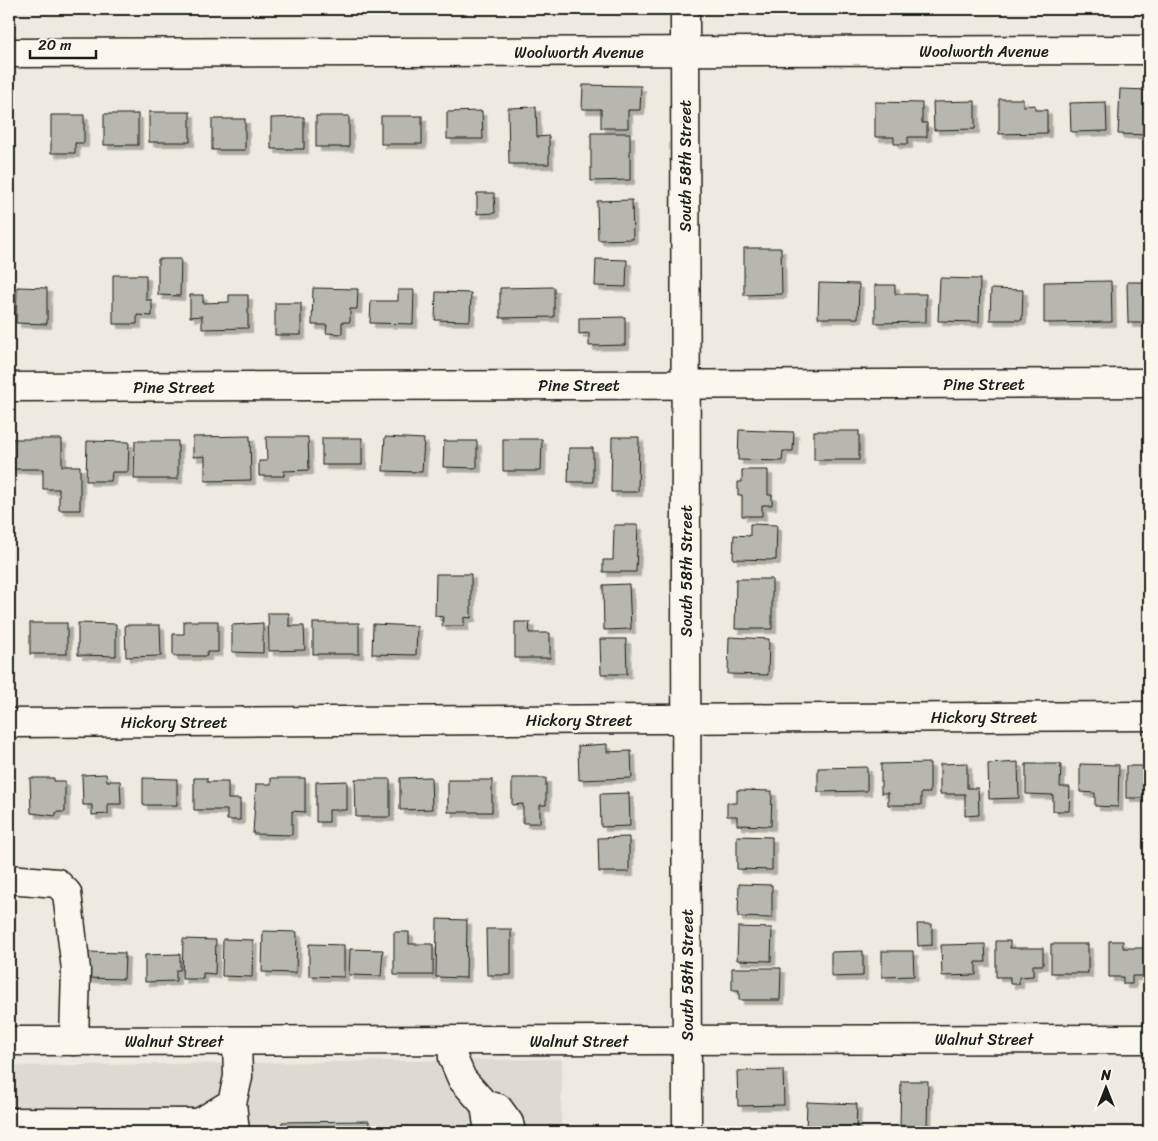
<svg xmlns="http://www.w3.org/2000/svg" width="1158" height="1141" font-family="Sriracha,sans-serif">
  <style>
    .built { fill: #dedad1 }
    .building { fill: #b9b6af; stroke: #1c1c1c; filter: url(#shadow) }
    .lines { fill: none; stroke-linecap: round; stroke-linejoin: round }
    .minor-casing { stroke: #1c1c1c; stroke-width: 31 }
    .minor { stroke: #fbf7ec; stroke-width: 28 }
    .labels { text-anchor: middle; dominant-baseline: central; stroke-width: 5; stroke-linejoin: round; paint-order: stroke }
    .street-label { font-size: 16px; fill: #1c1c1c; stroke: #fbf7ec }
  </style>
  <defs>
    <filter id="shadow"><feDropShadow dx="4.5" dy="4.5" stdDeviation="0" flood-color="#0004"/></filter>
  </defs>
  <rect width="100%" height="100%" fill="#eeeadf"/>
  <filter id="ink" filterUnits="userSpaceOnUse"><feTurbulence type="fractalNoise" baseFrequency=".02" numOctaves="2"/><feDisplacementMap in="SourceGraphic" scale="10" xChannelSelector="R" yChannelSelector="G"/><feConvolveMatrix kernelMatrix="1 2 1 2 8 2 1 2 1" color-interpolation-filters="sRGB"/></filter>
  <g filter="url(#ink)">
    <polygon class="built" points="562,1059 561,1132 9,1132 9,1066"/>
    <g class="building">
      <polygon points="583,85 641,86 640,110 628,110 628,128 601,128 601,109 582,109"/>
      <polygon points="1120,89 1149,90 1149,135 1118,134"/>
      <polygon points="999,99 1023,99 1023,106 1035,105 1035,110 1047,110 1047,133 999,134"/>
      <polygon points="975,101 975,129 934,130 933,102"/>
      <polygon points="875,102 922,103 922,123 927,123 927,137 908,137 908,144 894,144 894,137 875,137"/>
      <polygon points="1106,102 1107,131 1071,132 1070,103"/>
      <polygon points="536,107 537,137 549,136 549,164 509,164 508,108"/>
      <polygon points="482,111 483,139 447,139 447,112"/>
      <rect x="149" y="112" width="41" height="30"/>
      <rect x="104" y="114" width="34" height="31"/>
      <polygon points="51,115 84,115 84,143 75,143 75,153 51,153"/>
      <rect x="316" y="116" width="33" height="31"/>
      <rect x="381" y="116" width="41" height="28"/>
      <polygon points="304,117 304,149 271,149 271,118"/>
      <rect x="212" y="119" width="33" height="31"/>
      <polygon points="591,133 630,133 630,180 591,181"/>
      <polygon points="477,193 494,193 495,213 477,214"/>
      <polygon points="632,200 633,239 598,240 597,201"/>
      <polygon points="744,248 781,248 782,294 744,295"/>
      <polygon points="158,259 181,259 180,296 158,295"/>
      <polygon points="596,259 627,260 626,287 595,286"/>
      <polygon points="113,275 146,275 146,300 152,300 152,316 137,315 137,324 113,324"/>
      <polygon points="940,278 980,279 979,322 938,321"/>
      <polygon points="1111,281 1112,322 1044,323 1044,282"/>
      <polygon points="1127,282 1149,282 1149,323 1128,323"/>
      <polygon points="819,283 859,284 858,318 818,318"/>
      <polygon points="875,285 895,285 895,294 926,294 926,322 875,323"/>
      <polygon points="17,287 47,288 47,324 16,323"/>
      <polygon points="554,287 554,317 500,318 500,288"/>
      <polygon points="313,288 358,289 357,309 350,309 350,322 342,322 342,334 326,333 327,325 312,325"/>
      <polygon points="991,289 1023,290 1022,320 990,320"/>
      <polygon points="398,290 414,290 413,324 370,323 371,301 398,301"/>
      <polygon points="436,292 471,293 470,321 435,320"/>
      <polygon points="190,295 203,295 203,303 229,302 229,295 248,295 248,328 202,329 202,316 190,317"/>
      <rect x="275" y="303" width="26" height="32"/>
      <polygon points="625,317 625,345 589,346 589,333 579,334 579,318"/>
      <polygon points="739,430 794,432 793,451 783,451 782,461 738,460"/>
      <rect x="814" y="431" width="45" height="29"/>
      <polygon points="250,436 251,480 205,481 205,456 193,457 193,437"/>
      <polygon points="266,437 308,437 309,470 284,471 284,476 259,476 259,461 267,461"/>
      <polygon points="385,437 424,439 422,472 383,471"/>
      <polygon points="612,437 639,437 638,492 611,492"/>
      <rect x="322" y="438" width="40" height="27"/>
      <polygon points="12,439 62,439 62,466 80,466 80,510 59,510 59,489 43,489 43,469 12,469"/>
      <polygon points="503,439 542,439 541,471 503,471"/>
      <polygon points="87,441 129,442 128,472 112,472 111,481 86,481"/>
      <polygon points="135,441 178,441 178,479 134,479"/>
      <polygon points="444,441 477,441 477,468 443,467"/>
      <polygon points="569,448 593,448 593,482 568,482"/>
      <polygon points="742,470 768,470 768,495 772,495 772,505 762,505 762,516 742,516 742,495 738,495 738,482 742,482"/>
      <polygon points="750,524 777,525 776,560 733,559 734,535 750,536"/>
      <polygon points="614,525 638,525 636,572 603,572 603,560 613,560"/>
      <polygon points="436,574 471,574 471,618 464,617 464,626 442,626 443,617 435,616"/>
      <polygon points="736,579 772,579 772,629 735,629"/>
      <polygon points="629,584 631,629 604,630 603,585"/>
      <polygon points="268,613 289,613 289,626 304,626 305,650 269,651"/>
      <polygon points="184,621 218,621 218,652 207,652 207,656 173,656 173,634 184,634"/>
      <polygon points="515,622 530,622 529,633 550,633 550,658 515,658"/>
      <rect x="30" y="623" width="37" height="31"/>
      <polygon points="78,623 116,624 116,656 78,655"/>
      <polygon points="263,623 263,653 232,652 232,625"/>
      <rect x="313" y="623" width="46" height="31"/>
      <polygon points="373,624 417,626 416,655 372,654"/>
      <polygon points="125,625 160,625 161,656 126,657"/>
      <polygon points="729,637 769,639 768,675 728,674"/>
      <polygon points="600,639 626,639 627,674 601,674"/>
      <polygon points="607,744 607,752 631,751 632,778 579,780 578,746"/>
      <polygon points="1018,762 1019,798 989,799 988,764"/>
      <polygon points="930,763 930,793 921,793 921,805 888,805 888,793 881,793 881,764"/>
      <polygon points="967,763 967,788 978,788 979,815 965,816 965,794 940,794 940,764"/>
      <polygon points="1026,764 1061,764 1060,787 1070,787 1069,811 1053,811 1053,795 1026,794"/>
      <polygon points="1080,764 1119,765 1118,807 1095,806 1095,793 1080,792"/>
      <rect x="1126" y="766" width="23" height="32"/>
      <polygon points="867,767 867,791 818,792 818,768"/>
      <polygon points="106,774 107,781 120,781 121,804 108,804 108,814 92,815 92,805 83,805 82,775"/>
      <polygon points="431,777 432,809 400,810 400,778"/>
      <polygon points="30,778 54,778 54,781 65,781 65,812 56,812 56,816 31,813"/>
      <polygon points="143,778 177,779 177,805 143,805"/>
      <polygon points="194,778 207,778 207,782 228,782 228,799 240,799 240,820 227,820 227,810 194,810"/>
      <polygon points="271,778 305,778 305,812 292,811 292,835 253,834 256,784 271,784"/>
      <polygon points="512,778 546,778 546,805 540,805 540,823 523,823 523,804 512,805"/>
      <polygon points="355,779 390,779 390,817 356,817"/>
      <rect x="448" y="780" width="44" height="32"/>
      <polygon points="347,781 347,810 329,810 329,822 316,822 316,782"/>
      <polygon points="737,790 772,791 771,826 737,825 737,816 727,816 727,803 737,803"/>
      <polygon points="629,793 630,826 601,827 600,794"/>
      <polygon points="737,836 772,837 772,870 737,869"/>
      <polygon points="629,837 629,872 599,872 598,838"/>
      <polygon points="739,884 772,885 772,918 738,917"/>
      <polygon points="437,919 467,920 466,978 436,977"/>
      <polygon points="917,924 932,924 932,945 918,946"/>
      <polygon points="738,927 772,928 771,961 737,960"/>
      <polygon points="486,929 511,929 511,975 487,975"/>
      <polygon points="263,931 297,932 296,973 262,972"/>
      <polygon points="394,932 409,932 409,944 433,944 433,975 394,975"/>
      <polygon points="183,939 216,940 215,974 203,973 203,979 182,979"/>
      <polygon points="223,939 253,940 252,977 222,976"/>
      <polygon points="996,941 1010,941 1010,948 1043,948 1043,965 1033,965 1033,976 1019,977 1019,984 1010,984 1010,977 996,977"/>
      <polygon points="1109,941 1123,941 1123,948 1149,948 1149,966 1146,966 1146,976 1132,976 1132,984 1123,984 1123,977 1109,977"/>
      <polygon points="309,944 344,945 344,977 309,976"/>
      <polygon points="985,944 986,962 976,962 976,975 942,976 941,945"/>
      <rect x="1051" y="944" width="37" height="29"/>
      <polygon points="350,949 383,950 381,976 349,975"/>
      <polygon points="863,951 863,976 831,977 831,952"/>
      <polygon points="882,951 913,951 914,976 882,977"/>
      <polygon points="87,952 125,953 124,979 86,978"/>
      <polygon points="180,954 180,970 176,970 176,981 145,982 145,955"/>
      <polygon points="732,968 781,968 780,1000 739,1000 739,990 732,990"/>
      <polygon points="783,1070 784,1105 738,1106 737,1071"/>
      <polygon points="901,1081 928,1081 927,1127 900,1126"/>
      <polygon points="807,1102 857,1104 856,1132 806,1132"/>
      <polygon points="369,1121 369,1132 282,1132 282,1122"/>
      <polygon points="776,1125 776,1132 733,1132 733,1126"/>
    </g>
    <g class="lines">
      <g class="minor-casing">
        <g id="minor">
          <polyline points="685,9 687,1132"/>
          <polyline points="9,53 1149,50"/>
          <polyline points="9,387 1149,383"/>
          <polyline points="9,723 1149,716"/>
          <polyline points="9,879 57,883 67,893 76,970 74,1041"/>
          <polyline points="9,1041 1149,1039"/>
          <polyline points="452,1041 453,1058 462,1079 485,1105 489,1132"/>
          <polyline points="232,1103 235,1132"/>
          <polyline points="485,1105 498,1108 509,1123 511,1132"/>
          <polyline points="9,1122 199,1123 232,1103 238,1077 237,1041"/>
        </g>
      </g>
      <use href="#minor" class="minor"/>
    </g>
  </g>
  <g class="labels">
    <g class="street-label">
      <text x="984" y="51">Woolworth Avenue</text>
      <text x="579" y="52">Woolworth Avenue</text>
      <text transform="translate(685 166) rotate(-90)">South 58th Street</text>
      <text x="984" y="384">Pine Street</text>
      <text x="579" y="385">Pine Street</text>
      <text x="174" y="387">Pine Street</text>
      <text transform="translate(686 571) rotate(-90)">South 58th Street</text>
      <text x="984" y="717">Hickory Street</text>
      <text x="579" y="720">Hickory Street</text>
      <text x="174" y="722">Hickory Street</text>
      <text transform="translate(687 975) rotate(-90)">South 58th Street</text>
      <text x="984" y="1039">Walnut Street</text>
      <text x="174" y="1041">Walnut Street</text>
      <text x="579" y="1041">Walnut Street</text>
    </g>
  </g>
  <rect width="1158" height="1141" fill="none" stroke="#fbf7ec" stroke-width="30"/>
  <rect x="15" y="15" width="1128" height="1111" fill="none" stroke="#1c1c1c" stroke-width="2" filter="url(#ink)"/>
  <g transform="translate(1106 1088)" stroke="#fbf7ec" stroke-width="4" paint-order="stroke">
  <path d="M0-4L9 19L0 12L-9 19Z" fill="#1c1c1c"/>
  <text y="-8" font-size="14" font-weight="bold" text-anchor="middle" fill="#1c1c1c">N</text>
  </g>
  <path d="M30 50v8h66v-8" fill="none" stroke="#1c1c1c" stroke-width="2.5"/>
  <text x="38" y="50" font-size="15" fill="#1c1c1c" stroke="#fbf7ec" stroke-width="4" paint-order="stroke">20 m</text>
</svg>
